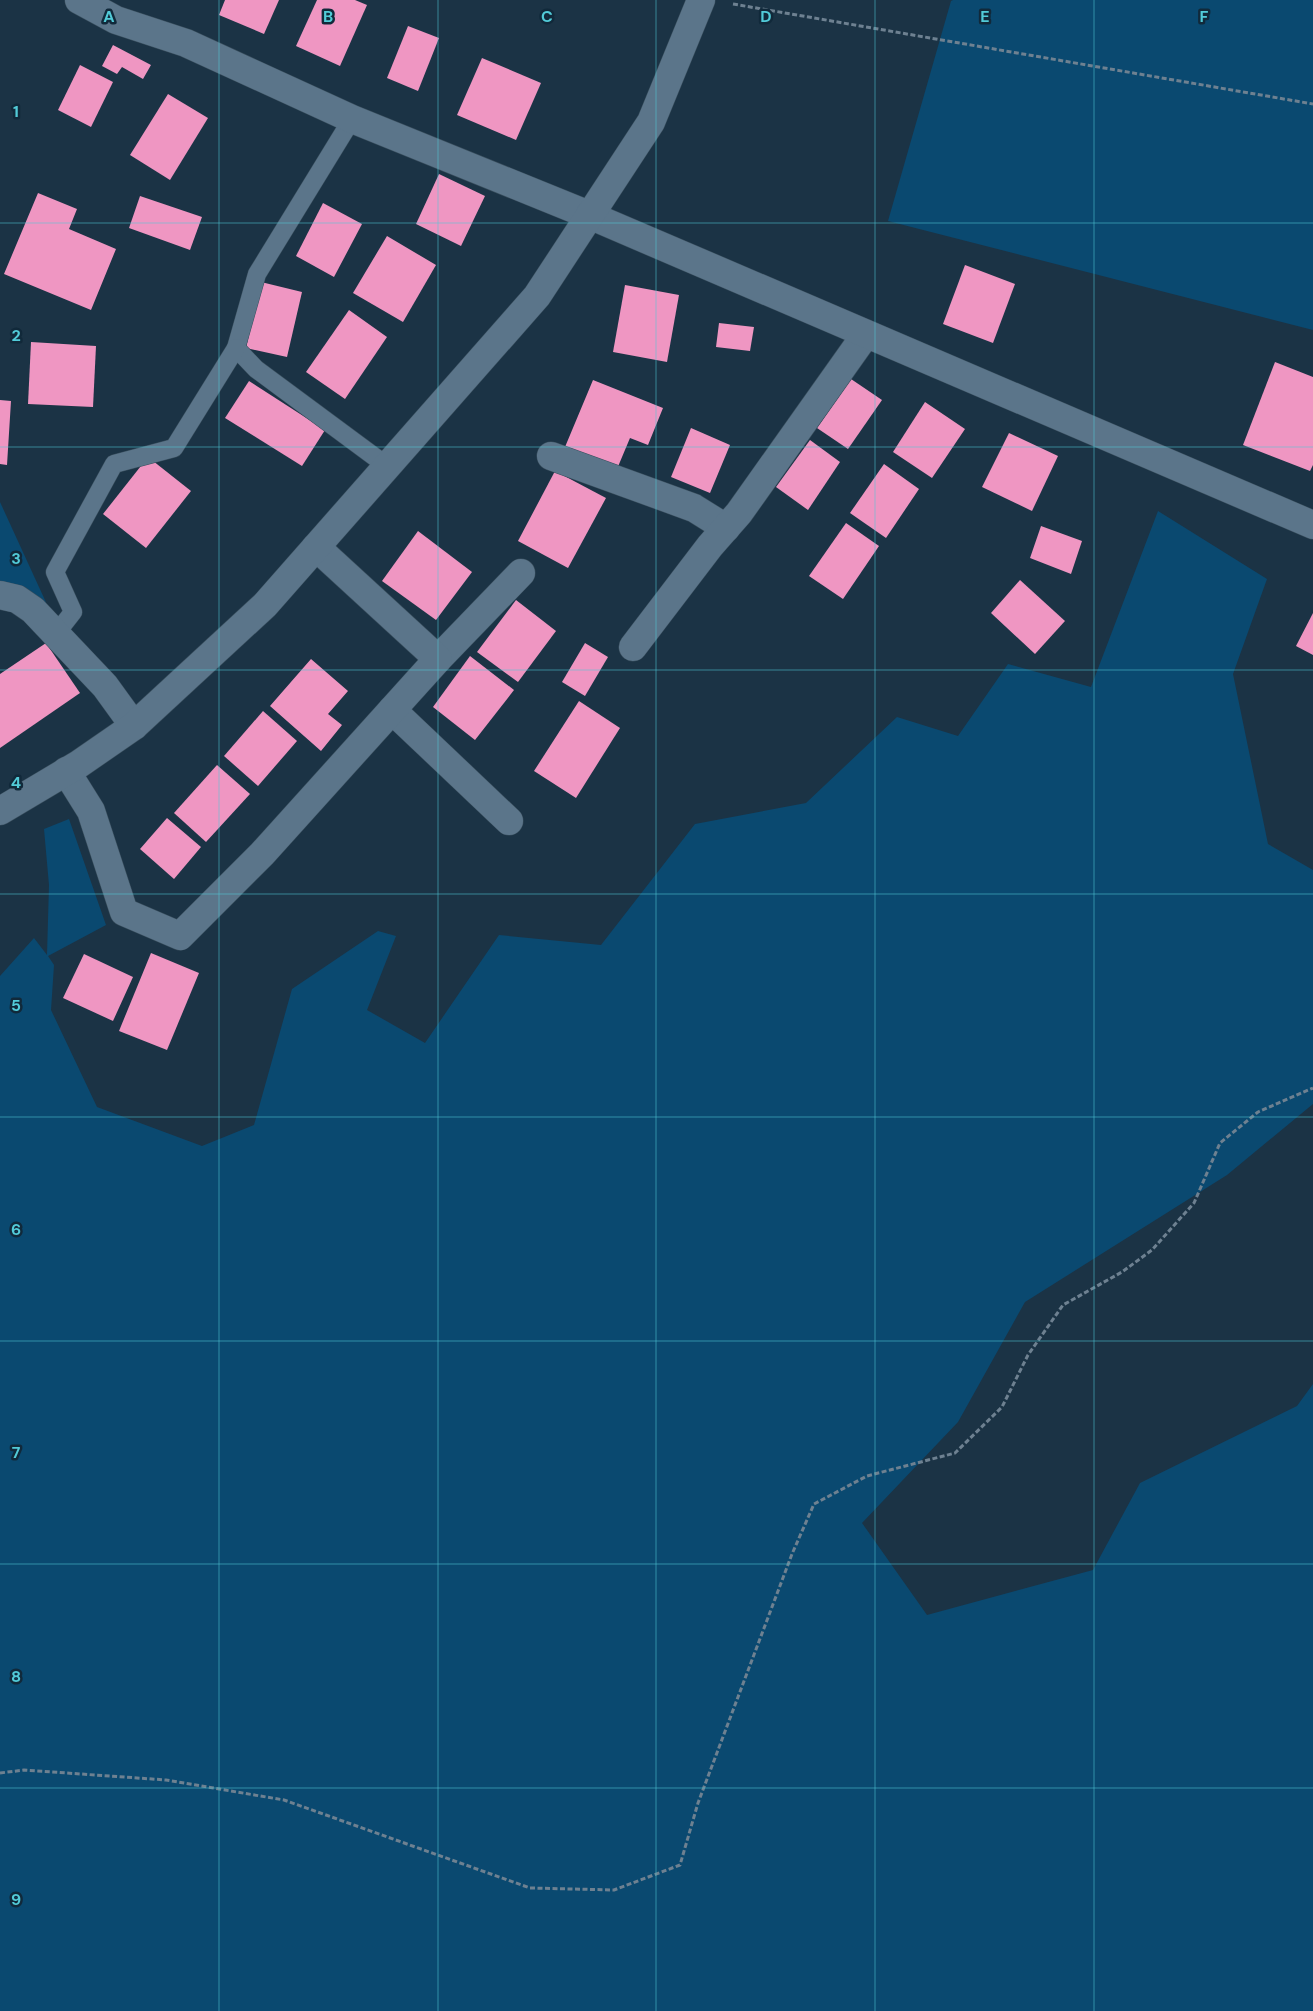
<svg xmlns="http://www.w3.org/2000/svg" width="1313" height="2011" font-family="'DM Sans',sans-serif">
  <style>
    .green { fill: #0a4970 }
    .building { fill: #ef96c2 }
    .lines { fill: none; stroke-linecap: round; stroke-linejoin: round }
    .service-casing { stroke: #3a4f5e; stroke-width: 19 }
    .minor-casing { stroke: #3a4f5e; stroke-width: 29 }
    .tertiary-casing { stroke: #3a4f5e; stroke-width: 29 }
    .path { stroke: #6e8191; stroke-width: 3; stroke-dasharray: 5 2.5; stroke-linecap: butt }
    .service { stroke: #5b758a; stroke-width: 18 }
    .minor { stroke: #5b758a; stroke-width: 28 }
    .tertiary { stroke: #5b758a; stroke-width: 28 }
    .grid { fill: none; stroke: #52cbd8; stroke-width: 1; stroke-opacity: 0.55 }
    .grid-label { font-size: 16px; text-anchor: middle; font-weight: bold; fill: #52cbd8; stroke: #11293a; stroke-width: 5; stroke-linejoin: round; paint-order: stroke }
  </style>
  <rect width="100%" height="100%" fill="#1b3345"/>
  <g class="green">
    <polygon points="953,0 1313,0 1313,330 888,221 951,1"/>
    <polygon points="0,502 55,622 0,594"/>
    <polygon points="1158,511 1267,579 1233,674 1268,844 1313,870 1313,1104 1227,1175 1025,1302 958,1422 862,1523 927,1615 1093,1570 1140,1483 1297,1406 1313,1384 1313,2011 0,2011 0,976 34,938 47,955 49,885 44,829 69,819 106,925 48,956 54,965 51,1010 97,1107 202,1146 254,1125 292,989 378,931 396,936 367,1010 425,1043 499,935 601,945 695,824 806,803 897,717 958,736 1008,664 1091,687"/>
  </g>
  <g class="building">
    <polygon points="225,0 279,0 264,34 219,15"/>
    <polygon points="317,0 355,0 367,5 340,66 296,46"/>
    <polygon points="408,26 439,38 418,91 387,78"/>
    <polygon points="113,45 151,65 143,79 122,67 117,74 102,66"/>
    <polygon points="482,58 541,83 516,140 457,115"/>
    <polygon points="80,65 113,82 91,127 58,110"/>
    <polygon points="168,94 208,118 170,180 130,155"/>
    <polygon points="439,174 485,196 461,246 416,224"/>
    <polygon points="38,193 77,209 69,229 116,249 91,310 4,274"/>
    <polygon points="140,196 202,217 190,250 129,228"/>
    <polygon points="323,203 362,224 334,277 296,256"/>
    <polygon points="387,236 436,265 403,322 353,293"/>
    <polygon points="965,265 1015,284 993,343 943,324"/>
    <polygon points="261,282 302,292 287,357 246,348"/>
    <polygon points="625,285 679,295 667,362 613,352"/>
    <polygon points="349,310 387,337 345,399 306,372"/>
    <polygon points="719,323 754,327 750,351 716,347"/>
    <polygon points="31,342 96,346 93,407 28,404"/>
    <polygon points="1275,362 1313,377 1313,465 1310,471 1243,445"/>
    <polygon points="851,379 882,400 848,449 817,428"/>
    <polygon points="593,380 663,408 648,445 630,438 617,469 565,447"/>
    <polygon points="249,381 325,430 302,466 225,418"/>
    <polygon points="0,400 11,401 7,465 0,464"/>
    <polygon points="925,402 965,429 932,478 893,452"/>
    <polygon points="691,428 730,445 710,493 671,477"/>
    <polygon points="1009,433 1058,456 1032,511 982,487"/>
    <polygon points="810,440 840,462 808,510 776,487"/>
    <polygon points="148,457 191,491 146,548 103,514"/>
    <polygon points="884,464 919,489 886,538 850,513"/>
    <polygon points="555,471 606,498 568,568 518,541"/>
    <polygon points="846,523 879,546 843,599 809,576"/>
    <polygon points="1041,526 1082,541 1071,574 1030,558"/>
    <polygon points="418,531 472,572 436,620 382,581"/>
    <polygon points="1020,580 1065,621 1035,654 991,613"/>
    <polygon points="516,600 556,631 518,682 477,652"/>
    <polygon points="1313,613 1313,655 1296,646"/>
    <polygon points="46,643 80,693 0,748 0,674"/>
    <polygon points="585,643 608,657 585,696 562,682"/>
    <polygon points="470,656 514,690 475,740 433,707"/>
    <polygon points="311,659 348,691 328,714 342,725 321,751 270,706"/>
    <polygon points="579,701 620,728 576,798 534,771"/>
    <polygon points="263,711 297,741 258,786 224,756"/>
    <polygon points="217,765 250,794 206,842 174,813"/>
    <polygon points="167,818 201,847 174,879 140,849"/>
    <polygon points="151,953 199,973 167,1050 119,1031"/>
    <polygon points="84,954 133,977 113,1021 63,998"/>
  </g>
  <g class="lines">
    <g class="service-casing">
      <g id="service">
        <polyline points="352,119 257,274 236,348 256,369 387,466"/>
        <polyline points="55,635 73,612 55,572 114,464 174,448 236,348"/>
      </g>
    </g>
    <g class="minor-casing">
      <g id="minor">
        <polyline points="79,0 116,20 186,43 352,119 589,215"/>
        <polyline points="551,456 694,508 726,528"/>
        <polyline points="0,595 17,599 33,610 105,686 134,726"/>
        <polyline points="633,647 710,546 739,513 866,334"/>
        <polyline points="438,659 521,573"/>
        <polyline points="392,710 509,821"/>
        <polyline points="66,771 91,811 124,912 180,936 262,854 438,659 316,547"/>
      </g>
    </g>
    <g class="tertiary-casing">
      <g id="tertiary">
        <polyline points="589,215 1313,525"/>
        <polyline points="0,811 79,764 134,726 265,605 537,296 651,122 701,0"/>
      </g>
    </g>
    <g class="path">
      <polyline points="733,4 1313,104"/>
      <polyline points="0,1773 24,1770 166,1780 284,1800 530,1888 614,1890 680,1865 698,1803 792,1554 814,1504 867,1476 955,1453 1002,1407 1028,1355 1063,1305 1122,1272 1152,1250 1194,1203 1220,1143 1258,1112 1313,1088"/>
    </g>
    <use href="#service" class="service"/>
    <use href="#minor" class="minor"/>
    <use href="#tertiary" class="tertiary"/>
  </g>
  <path class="grid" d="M 219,0 L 219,2011M 438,0 L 438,2011M 656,0 L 656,2011M 875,0 L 875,2011M 1094,0 L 1094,2011M 0,223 L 1313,223M 0,447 L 1313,447M 0,670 L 1313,670M 0,894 L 1313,894M 0,1117 L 1313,1117M 0,1341 L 1313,1341M 0,1564 L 1313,1564M 0,1788 L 1313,1788"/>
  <g class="grid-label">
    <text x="109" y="22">A</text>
    <text x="328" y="22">B</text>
    <text x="547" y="22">C</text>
    <text x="766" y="22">D</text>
    <text x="985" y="22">E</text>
    <text x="1204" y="22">F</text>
    <text x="16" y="117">1</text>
    <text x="16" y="341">2</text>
    <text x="16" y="564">3</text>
    <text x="16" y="788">4</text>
    <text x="16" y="1011">5</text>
    <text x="16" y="1235">6</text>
    <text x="16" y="1458">7</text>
    <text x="16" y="1682">8</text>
    <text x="16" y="1905">9</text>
  </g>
</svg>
